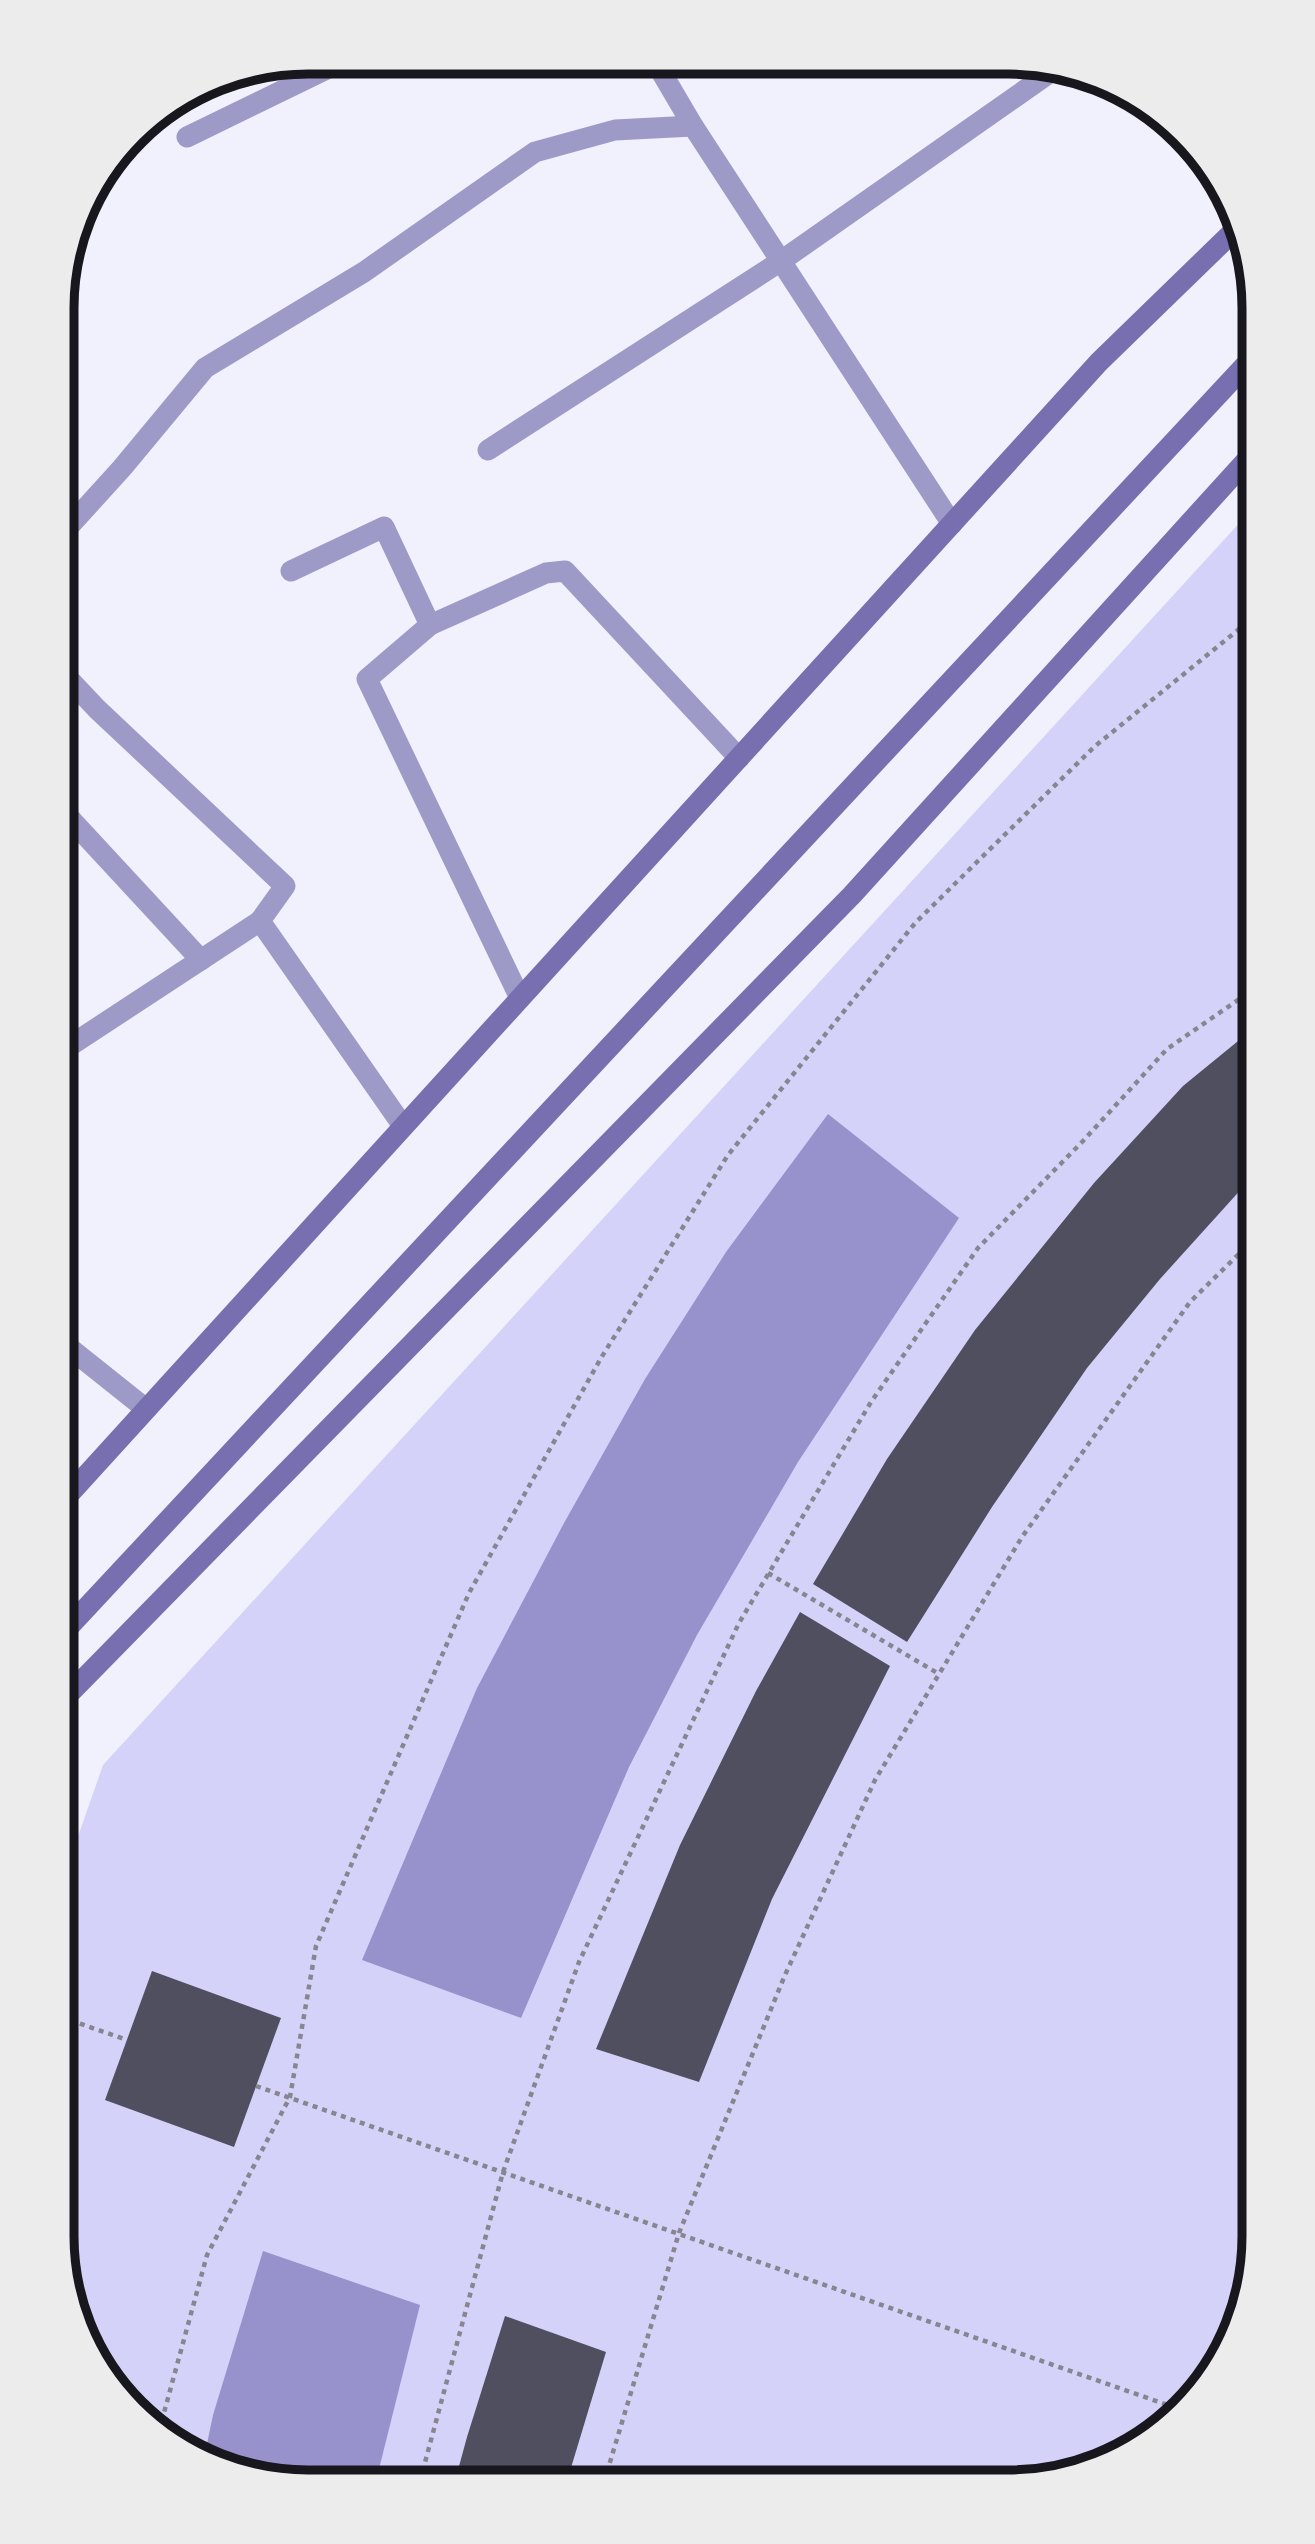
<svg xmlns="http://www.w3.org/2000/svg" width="1315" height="2544" font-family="Georgia,serif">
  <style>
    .green { fill: #d5d2f9 }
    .water { fill: #9892cc }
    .building { fill: #504f60 }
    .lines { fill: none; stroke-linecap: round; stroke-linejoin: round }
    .path { stroke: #878690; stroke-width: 4.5; stroke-dasharray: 5 5; stroke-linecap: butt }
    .street { stroke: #9e9ac7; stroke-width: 21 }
    .secondary { stroke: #776fb0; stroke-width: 21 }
    .rim { fill: none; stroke: #18171e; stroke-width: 9 }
  </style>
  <rect width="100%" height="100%" fill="#f1f0fd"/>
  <polygon class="green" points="1254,507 1253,2253 1235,2331 1203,2387 1145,2441 1087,2470 1008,2483 275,2481 213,2464 145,2422 74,2316 61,2237 62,1882 103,1765"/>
  <g class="water">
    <polygon points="828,1114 959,1218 798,1462 697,1635 629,1767 521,2018 362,1960 477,1688 564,1523 645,1379 726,1252"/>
    <polygon points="263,2251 420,2305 376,2481 275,2481 213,2464 204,2458 213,2415"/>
  </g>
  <g class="building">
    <polygon points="1254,1028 1254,1175 1160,1279 1087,1368 992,1507 907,1642 813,1584 887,1459 975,1330 1094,1183 1183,1086"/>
    <polygon points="800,1612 890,1666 772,1899 699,2082 596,2049 680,1845 756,1691"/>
    <polygon points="152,1971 281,2018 234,2147 105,2100"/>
    <polygon points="505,2316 606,2352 567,2481 455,2481 467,2437"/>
  </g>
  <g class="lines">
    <g class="path">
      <polyline points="768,1573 939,1674"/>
      <polyline points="61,2017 127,2040"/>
      <polyline points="256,2086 1179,2409"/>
      <polyline points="159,2431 207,2255 290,2097 316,1946 469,1593 601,1358 728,1155 916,922 1094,747 1254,617"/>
      <polyline points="420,2481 503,2172 579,1962 739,1623 871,1402 978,1248 1083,1141 1167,1049 1254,989"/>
      <polyline points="604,2482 679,2233 785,1975 875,1780 1022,1537 1190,1302 1253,1240"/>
    </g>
    <g class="street">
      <polyline points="656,63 693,126 952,524"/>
      <polyline points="187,137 343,61"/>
      <polyline points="488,450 781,261 1058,67"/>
      <polyline points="63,533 122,468 205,368 364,272 535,152 615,130 693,126"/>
      <polyline points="291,571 384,527 430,625 546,573 565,571 739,758"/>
      <polyline points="430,625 367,679 520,998"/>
      <polyline points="63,673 97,709 285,886 260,921 403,1126"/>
      <polyline points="63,811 201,960"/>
      <polyline points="62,1051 260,921"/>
      <polyline points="62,1342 146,1409"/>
    </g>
    <g class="secondary">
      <polyline points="62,1502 1099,362 1239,226"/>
      <polyline points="62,1634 1254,356"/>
      <polyline points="62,1701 852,895 1254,452"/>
    </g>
  </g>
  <path d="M0 0H1315V2544H0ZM308 74H1008A234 234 0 0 1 1242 308V2236A234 234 0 0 1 1008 2470H308A234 234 0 0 1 74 2236V308A234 234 0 0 1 308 74Z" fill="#edeced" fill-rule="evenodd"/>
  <path class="rim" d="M308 74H1008A234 234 0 0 1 1242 308V2236A234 234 0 0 1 1008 2470H308A234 234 0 0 1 74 2236V308A234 234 0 0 1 308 74Z"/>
</svg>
